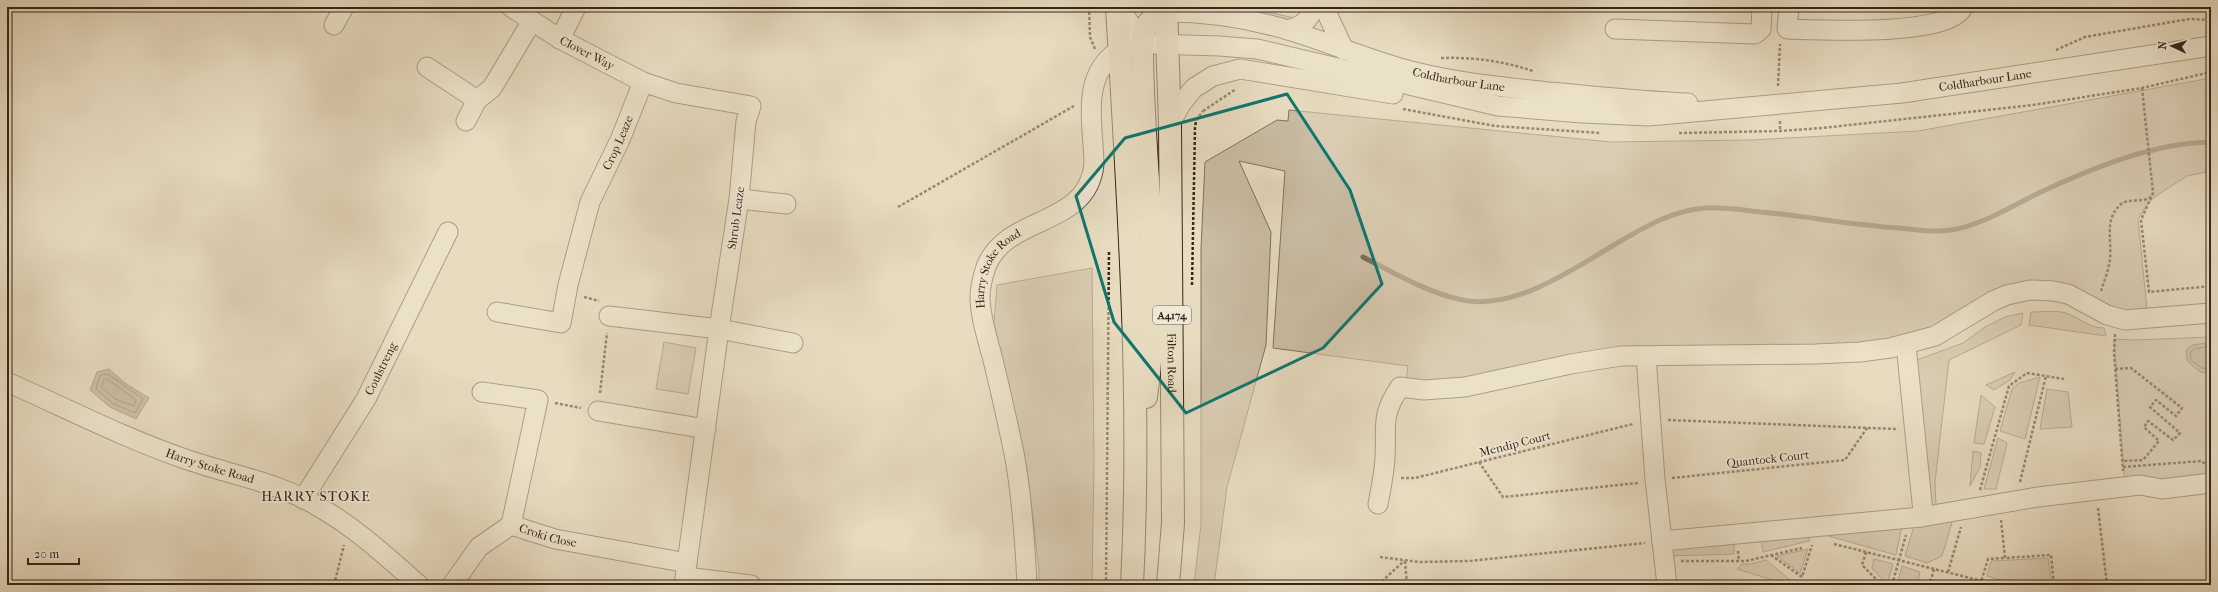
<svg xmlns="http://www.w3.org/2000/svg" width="2218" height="592" font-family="'IM FELL French Canon',serif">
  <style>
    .green { fill: #c9bca4; stroke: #7f725f }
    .water { fill: #aa9e88; stroke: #7b6e5c }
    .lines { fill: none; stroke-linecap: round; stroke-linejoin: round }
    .shore { stroke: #706251; stroke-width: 1 }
    .stream { stroke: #7b6e5c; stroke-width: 5 }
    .minor-casing { stroke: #625444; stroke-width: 21 }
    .major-casing { stroke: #35271a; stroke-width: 24 }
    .path { stroke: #35271a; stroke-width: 2.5; stroke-dasharray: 3 2; stroke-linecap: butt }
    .minor { stroke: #efe8d6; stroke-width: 19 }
    .major { stroke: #e7dbc0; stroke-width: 22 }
    .marked { fill: none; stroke: #0f766e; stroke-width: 3; stroke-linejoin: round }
    .labels { text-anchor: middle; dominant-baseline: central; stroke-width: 3; stroke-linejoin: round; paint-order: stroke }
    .shield { fill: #efe8d6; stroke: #6d6152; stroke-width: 1 }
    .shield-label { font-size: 11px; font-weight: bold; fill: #35271a }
    .street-label { font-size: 12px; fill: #35271a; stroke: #efe8d6 }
    .quarter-label { font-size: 14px; letter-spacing: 1px; fill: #35271a; stroke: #efe8d6 }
  </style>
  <rect width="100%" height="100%" fill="#e7dbc0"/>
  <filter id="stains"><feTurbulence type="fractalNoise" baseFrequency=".005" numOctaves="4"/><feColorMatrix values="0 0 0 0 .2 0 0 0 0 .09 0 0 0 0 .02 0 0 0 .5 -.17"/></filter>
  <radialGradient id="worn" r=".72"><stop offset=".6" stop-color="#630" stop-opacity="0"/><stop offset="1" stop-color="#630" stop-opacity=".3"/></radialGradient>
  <g class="green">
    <polygon points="1233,7 1246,7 1294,18 1291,21 1286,20"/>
    <polygon points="2211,78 2211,171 2187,176 2156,196 2148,203 2138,219 2148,319 2037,290 1920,340 1666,356 1405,388 1408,366 1273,348 1285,171 1239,161 1271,232 1266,345 1227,487 1214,585 1194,585 1201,524 1201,248 1205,162 1277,120 1288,121 1289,110 1611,142 1751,140 1918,131"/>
    <polygon points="1092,268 1094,464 1092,585 1039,585 1039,569 1027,469 994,324 997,285"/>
    <path d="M 2031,312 C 2042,312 2055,310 2066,313 C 2080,318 2089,328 2104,328 L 2106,336 L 2029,325 Z"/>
    <polygon points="2023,313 2021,325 1949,360 1935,482 1936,507 1928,508 1914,361 1963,343 1985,327 2005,317"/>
    <polygon points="2211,337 2211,474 2125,487 2114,339 2134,340"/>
    <polygon points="664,342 696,348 688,394 656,389"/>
    <polygon points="2015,372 2010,380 1994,390 1986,385"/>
    <polygon points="2040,377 2025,439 2000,431 2012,389 2019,383"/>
    <polygon points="2047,389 2068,392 2072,427 2040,429"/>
    <polygon points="1981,395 1995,407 1984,444 1974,443"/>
    <polygon points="1998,438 2007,443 1996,489 1984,489"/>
    <polygon points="1973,451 1981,453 1980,467 1970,486"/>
    <polygon points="1953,519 1942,556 1927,563 1905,556 1915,523"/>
    <polygon points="1902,525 1896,555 1825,535"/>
    <polygon points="1811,531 1809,541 1763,552 1761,538"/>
    <polygon points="1734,542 1734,554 1669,556 1669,550"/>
    <polygon points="1808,549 1800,573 1777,556"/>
    <polygon points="2048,558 2052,585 2017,585 1987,576 1991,561"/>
    <polygon points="1874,559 1893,564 1887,585 1872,568"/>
    <polygon points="1766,560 1796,585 1789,585 1737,569 1742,564 1751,564"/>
    <polygon points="1902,566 1920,572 1918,581 1905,585 1897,585"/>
  </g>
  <g class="water">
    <polygon points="2211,342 2211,373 2200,372 2187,361 2186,350 2192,345"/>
    <polygon points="109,369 125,383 149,398 136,419 110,407 90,390 97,372"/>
  </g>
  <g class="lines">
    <g class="shore">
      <polyline points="2211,346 2194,349 2190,353 2191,360 2202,368 2211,369"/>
      <polygon points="108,374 143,399 135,413 112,403 96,389 100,376"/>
      <polygon points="107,379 136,400 134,406 115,399 102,388 103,381"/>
    </g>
    <path class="stream" d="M 1363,257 C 1394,273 1426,292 1462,300 C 1516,311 1574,268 1619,242 C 1646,226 1674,210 1706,208 C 1724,207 1742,210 1760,212 C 1806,216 1852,225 1899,228 C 1918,230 1938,233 1957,229 C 1988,222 2015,204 2043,191 C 2095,167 2154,143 2211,142"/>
    <g class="minor-casing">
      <g id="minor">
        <path id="s1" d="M 511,7 L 560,39 L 643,82 L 676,93 L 751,106 L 746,121 L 739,199 L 719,329 L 609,316"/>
        <path id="s2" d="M 1119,7 L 1138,36 L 1154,44 L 1219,46 L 1257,49 L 1498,106 L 1582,113 L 1649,116 L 1902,93 L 2211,46"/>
        <polyline points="1324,7 1344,50"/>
        <path d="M 1789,7 L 1787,29 C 1818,30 1950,37 1963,7"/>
        <path id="s3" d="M 1166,12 C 1208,12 1248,18 1288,30 C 1331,43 1371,61 1415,72 C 1459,83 1504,87 1549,92 C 1596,96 1642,101 1688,103"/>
        <polyline points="334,25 344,7"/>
        <polyline points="1615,29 1755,34 1761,29 1762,7"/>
        <path d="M 1288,30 C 1301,26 1310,21 1313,7"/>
        <polyline points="560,39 576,7"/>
        <polyline points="427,67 477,100"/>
        <polyline points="466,121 477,100 492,88 532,21"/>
        <polyline points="1170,124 1181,104 1194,88 1213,76 1240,69 1393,94"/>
        <polyline points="739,199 786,204"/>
        <path id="s4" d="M 497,312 L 561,323 L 568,285 L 590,202 L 620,140 L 643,82"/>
        <polyline points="1646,356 1655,479 1667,585"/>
        <path id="s5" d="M 7,382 C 66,408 124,438 185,459 C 228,474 281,483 319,507 C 356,528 387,557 419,585"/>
        <path id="s6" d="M 482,392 L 538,400 L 511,525 L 555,539 L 687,563"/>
        <polyline points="598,411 706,429"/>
        <path id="s7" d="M 303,499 L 366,399 L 448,232"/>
        <path d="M 1378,504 C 1381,489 1384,474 1385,458 C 1387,427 1380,416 1400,387 L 1424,390 L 1465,387 L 1571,364 L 1621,356 L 1815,354 L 1860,352 L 1890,348 L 1935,336 L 1993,301 L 2007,295 L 2030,290 L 2053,291 L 2068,294 L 2107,315 L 2125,320 L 2211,313"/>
        <polyline points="1921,517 2038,497 2140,485 2162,489 2211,483"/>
        <polyline points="1662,541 1921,517 1923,512 1906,345"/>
        <polyline points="686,577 751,585"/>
        <polyline points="452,585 479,547 511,525"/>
        <polyline points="684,585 719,329 793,343"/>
        <path id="s8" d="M 1027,585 C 1025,541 1022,496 1014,453 C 1007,420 1000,388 992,356 C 987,337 980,316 980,297 C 980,287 983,276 986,267 C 1006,214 1088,228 1094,164 C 1093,118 1078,68 1130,44"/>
      </g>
    </g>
    <g class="major-casing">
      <g id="major">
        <path d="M 1117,7 C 1128,199 1142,392 1132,585"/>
        <path id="s9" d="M 1166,7 L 1170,124 L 1173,523 L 1168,585"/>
        <path d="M 1146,397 C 1163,285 1143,167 1142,54 C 1143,32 1143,20 1166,12"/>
      </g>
    </g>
    <g class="path">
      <polyline points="1089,7 1090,37 1095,49"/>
      <polyline points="2056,50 2085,37 2189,19 2211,20"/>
      <path d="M 1441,58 C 1473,57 1503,61 1533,71"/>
      <polyline points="1778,86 1780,44"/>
      <polyline points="2142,88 2153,193 2141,220 2149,292 2211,286"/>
      <polyline points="1403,109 1495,126 1600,133"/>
      <polyline points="1203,111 1236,89"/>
      <polyline points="1780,121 1780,131"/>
      <polyline points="1679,133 1780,131 1822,128 2033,105 2142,88 2211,72"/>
      <polyline points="898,207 1074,106"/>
      <polyline points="1192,285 1195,128 1196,120 1203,111"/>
      <path d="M 2101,291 C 2104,281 2109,270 2110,258 C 2112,240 2104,220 2120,205 C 2128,197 2143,204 2152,196"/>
      <polyline points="584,297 599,301"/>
      <polyline points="2115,334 2114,353 2123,471"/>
      <polyline points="2115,369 2131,368 2182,408 2176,416 2156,400 2150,407 2180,433 2173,440 2148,421 2144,427 2159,441 2143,460 2122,461"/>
      <polyline points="600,393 607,333"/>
      <polyline points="555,403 581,408"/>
      <polyline points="1668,420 1896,429"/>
      <polyline points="1479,462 1503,497 1638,483"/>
      <polyline points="2123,467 2202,461 2206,465"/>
      <polyline points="1401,478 1415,478 1633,424"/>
      <polyline points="1672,478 1845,460 1867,428"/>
      <polyline points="2020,482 2046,376"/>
      <polyline points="1980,490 2009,386 2027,373 2064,379"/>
      <polyline points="2098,508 2107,585"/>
      <polyline points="2001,520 2005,558 2051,555 2054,585"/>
      <polyline points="1834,544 1998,585"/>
      <polyline points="1738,551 1739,561"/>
      <polyline points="1866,552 1862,565 1882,585"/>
      <polyline points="1771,555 1802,577 1812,545"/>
      <polyline points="1380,557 1419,562 1469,561 1645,543"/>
      <polyline points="1405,561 1407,585"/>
      <polyline points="1681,561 1746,561 1802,548"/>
      <polyline points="1948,572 1961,527"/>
      <polyline points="334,585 344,545"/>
      <polyline points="1106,585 1109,250"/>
      <polyline points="1262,585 1263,582 1285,585"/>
      <polyline points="1378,585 1404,561"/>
      <polyline points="1892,585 1906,535"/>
      <polyline points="1915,585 1931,580 1934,569"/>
      <polyline points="1980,585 1988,559 2005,558"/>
    </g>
    <use href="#minor" class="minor"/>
    <use href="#major" class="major"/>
  </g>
  <path d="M0 0H2218V592H0ZM 1287,94 L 1350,190 L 1382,284 L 1323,348 L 1186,413 L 1114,322 L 1076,196 L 1125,138 Z" fill="#e7dbc0" fill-opacity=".55" fill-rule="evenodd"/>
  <path class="marked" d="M 1287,94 L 1350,190 L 1382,284 L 1323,348 L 1186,413 L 1114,322 L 1076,196 L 1125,138 Z"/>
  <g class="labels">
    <rect class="shield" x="1153" y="306" width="38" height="18" rx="3"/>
    <g class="shield-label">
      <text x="1172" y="315">A4174</text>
    </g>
    <g class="street-label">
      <text stroke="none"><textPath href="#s1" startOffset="89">Clover Way</textPath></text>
      <text stroke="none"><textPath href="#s3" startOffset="302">Coldharbour Lane</textPath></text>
      <text stroke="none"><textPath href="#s2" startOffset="893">Coldharbour Lane</textPath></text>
      <text stroke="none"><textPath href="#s4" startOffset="255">Crop Leaze</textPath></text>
      <text transform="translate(736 218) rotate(-82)">Shrub Leaze</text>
      <text stroke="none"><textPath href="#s8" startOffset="327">Harry Stoke Road</textPath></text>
      <text stroke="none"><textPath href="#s9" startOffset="356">Filton Road</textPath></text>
      <text stroke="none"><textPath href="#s7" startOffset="152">Coulstreng</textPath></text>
      <text transform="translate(1515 444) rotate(-14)">Mendip Court</text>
      <text transform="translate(1768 459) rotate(-6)">Quantock Court</text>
      <text stroke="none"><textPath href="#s5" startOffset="220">Harry Stoke Road</textPath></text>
      <text stroke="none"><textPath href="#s6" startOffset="223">Croki Close</textPath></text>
    </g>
    <g class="quarter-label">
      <text x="316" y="496">HARRY STOKE</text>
    </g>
  </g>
  <rect width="2218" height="592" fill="none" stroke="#e7dbc0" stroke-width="24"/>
  <rect x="8" y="8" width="2202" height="576" fill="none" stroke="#35271a" stroke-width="2"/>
  <rect x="12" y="12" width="2194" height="568" fill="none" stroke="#35271a"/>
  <g transform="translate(2172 46) rotate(274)" stroke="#efe8d6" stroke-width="3" paint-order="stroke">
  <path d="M0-3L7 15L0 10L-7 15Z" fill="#35271a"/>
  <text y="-6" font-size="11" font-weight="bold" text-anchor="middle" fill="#35271a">N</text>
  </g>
  <path d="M28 558v6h51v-6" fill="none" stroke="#35271a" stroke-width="2"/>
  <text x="34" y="558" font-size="12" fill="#35271a" stroke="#efe8d6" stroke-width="3" paint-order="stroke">20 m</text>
  <rect width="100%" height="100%" filter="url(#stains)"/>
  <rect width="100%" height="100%" fill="url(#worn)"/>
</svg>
